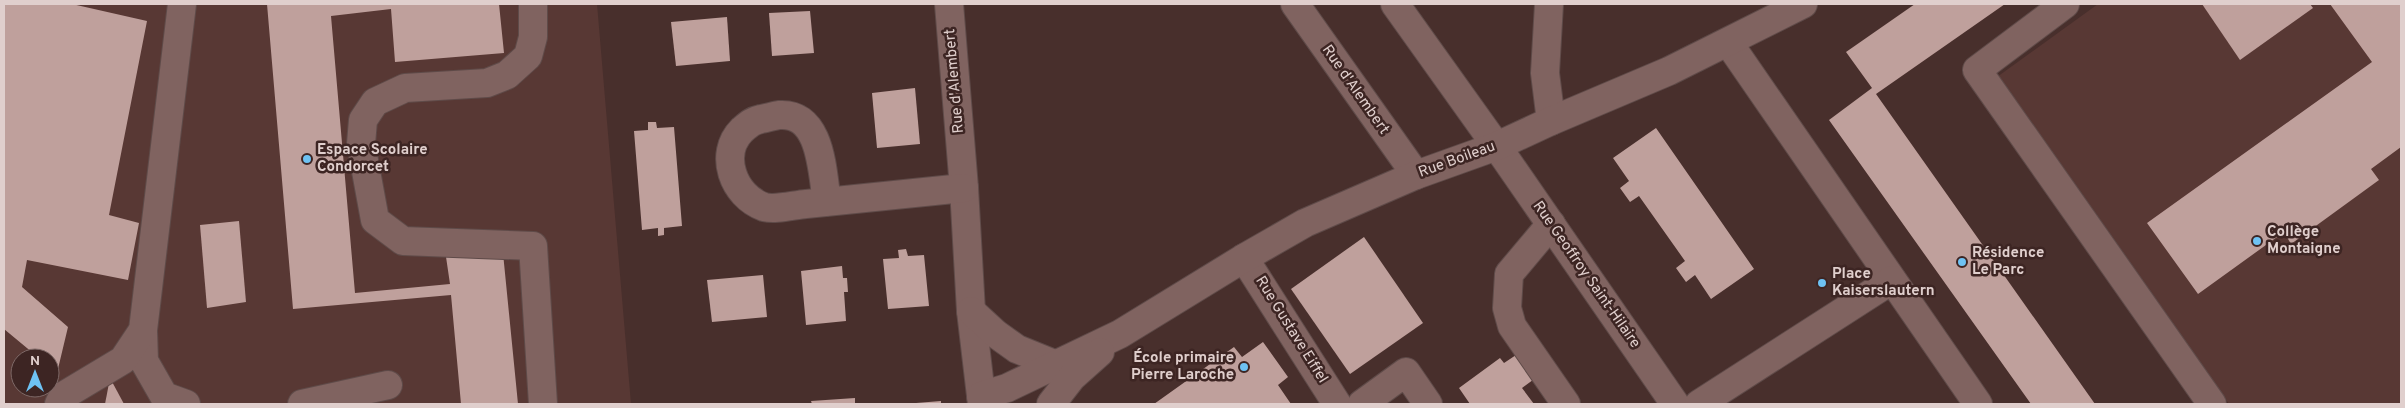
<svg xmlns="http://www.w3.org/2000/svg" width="2405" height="408" font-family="Overpass,sans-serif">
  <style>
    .built { fill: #583834; fill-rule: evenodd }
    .building { fill: #bfa09c }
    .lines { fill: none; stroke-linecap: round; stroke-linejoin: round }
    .minor-casing { stroke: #5f4b49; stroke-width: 30 }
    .minor { stroke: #806360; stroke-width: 28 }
    .poi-dot { fill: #6ec2f3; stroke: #3d2523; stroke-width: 2 }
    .labels { text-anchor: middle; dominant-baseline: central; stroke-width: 5; stroke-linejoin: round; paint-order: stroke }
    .street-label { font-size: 15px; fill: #e0cfcd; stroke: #3d2523 }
    .poi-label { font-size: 15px; font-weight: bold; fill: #e0cfcd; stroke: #3d2523; text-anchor: start }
  </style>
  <rect width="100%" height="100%" fill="#482f2c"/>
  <g class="built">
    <path d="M 4,4 L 597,4 L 631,404 L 4,404 ZM 20,358 L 50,358 L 50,388 L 20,388 Z"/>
    <polygon points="2098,4 2401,4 2401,404 2229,404 1997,77"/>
  </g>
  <g class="building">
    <polygon points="4,4 72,4 147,21 109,215 139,223 128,280 27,260 22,287 68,327 57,373 50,367 50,358 39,358 4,329"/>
    <polygon points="267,4 499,4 504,53 395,62 391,9 331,16 355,293 450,284 445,250 503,253 518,404 461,404 451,295 293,309"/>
    <polygon points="1915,4 2005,4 1876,94 2095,404 2031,404 1829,120 1872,88 1846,52"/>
    <polygon points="2202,4 2310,4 2313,8 2240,60"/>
    <polygon points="2330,4 2401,4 2401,147 2371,169 2379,180 2291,244 2284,232 2198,294 2147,223 2372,62"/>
    <polygon points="810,11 814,53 772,56 769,13"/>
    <polygon points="727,17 730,61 676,66 671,22"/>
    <polygon points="915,88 920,144 877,148 872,93"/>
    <polygon points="648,122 656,122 657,128 674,127 682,226 664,228 664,235 658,236 658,228 642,230 634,131 648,130"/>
    <polygon points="1656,128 1754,269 1711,299 1695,275 1686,282 1676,268 1685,261 1639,196 1630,202 1620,188 1629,181 1613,158"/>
    <polygon points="239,221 246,302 207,308 200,225"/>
    <polygon points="1364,237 1423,323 1350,374 1291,289"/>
    <polygon points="906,249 908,256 924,255 929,306 888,309 883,259 899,258 898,250"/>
    <polygon points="842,266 843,278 847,278 848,292 844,292 846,321 806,325 801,271"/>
    <polygon points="763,275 767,317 712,322 707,280"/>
    <polygon points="1263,342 1288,377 1278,385 1291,404 1154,404 1234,347 1242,357"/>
    <polygon points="1519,353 1537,377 1522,388 1534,404 1470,404 1459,388 1500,358 1504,363"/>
    <polygon points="110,378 124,404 105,404"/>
    <polygon points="855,398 855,404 812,404 811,401"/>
    <polygon points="941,401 941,404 916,404 916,403"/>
  </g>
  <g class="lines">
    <g class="minor-casing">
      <g id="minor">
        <polyline points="533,4 533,37 528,56 507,75 487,83 405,88 375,102 363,120 361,144 375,220 403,241 533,246 543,404"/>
        <polyline points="949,4 964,188 971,311 982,404"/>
        <polyline points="1295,4 1416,175"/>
        <polyline points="1395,4 1505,158 1675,404"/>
        <polyline points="1549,4 1545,73 1551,121"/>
        <polyline points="2065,4 1977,70 2212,404"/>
        <polyline points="1728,42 1978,404"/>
        <path d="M 827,202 C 822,172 822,112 779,115 C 773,116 767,118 761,119 C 752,121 749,124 742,130 C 718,154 733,196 764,207 C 775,210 794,205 806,204 C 858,199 911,193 964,188"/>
        <polyline points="1551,224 1509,274 1507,308 1512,326 1566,404"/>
        <polyline points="1244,258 1337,404"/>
        <polyline points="971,311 996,334 1017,349 1054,364"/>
        <polyline points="143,330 144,361 164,396 186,404"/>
        <polyline points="981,396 1007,388 1120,334 1244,258 1305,223 1416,175 1497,146 1551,121 1669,71 1803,4"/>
        <polyline points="59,404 63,396 123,360 143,330 182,4"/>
        <polyline points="302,404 388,385"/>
        <polyline points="1051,404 1072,377 1100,352"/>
        <polyline points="1362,404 1406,372 1428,404"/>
        <polyline points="1699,404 1892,280"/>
      </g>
    </g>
    <use href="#minor" class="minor"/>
  </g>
  <g class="poi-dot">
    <circle cx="307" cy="159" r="5"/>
    <circle cx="2257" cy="241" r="5"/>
    <circle cx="1962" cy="262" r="5"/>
    <circle cx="1822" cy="283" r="5"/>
    <circle cx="1244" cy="367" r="5"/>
  </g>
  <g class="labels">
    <g class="street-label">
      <text transform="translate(955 81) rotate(-95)">Rue d'Alembert</text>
      <text transform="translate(1355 90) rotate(55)">Rue d'Alembert</text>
      <text transform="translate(1457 160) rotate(-20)">Rue Boileau</text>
      <text transform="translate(1586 275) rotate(55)">Rue Geoffroy Saint-Hilaire</text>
      <text transform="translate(1291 330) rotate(58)">Rue Gustave Eiffel</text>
    </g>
    <g class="poi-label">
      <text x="317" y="150">Espace Scolaire<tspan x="317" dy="17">Condorcet</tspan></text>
      <text x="2267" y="232">Collège<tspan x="2267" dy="17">Montaigne</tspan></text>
      <text x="1972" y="253">Résidence<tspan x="1972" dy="17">Le Parc</tspan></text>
      <text x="1832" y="274">Place<tspan x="1832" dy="17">Kaiserslautern</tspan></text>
      <text x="1234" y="358" text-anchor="end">École primaire<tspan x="1234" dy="17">Pierre Laroche</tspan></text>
    </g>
  </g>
  <rect width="2405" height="408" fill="none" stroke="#e0cfcd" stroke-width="10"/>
  <g transform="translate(35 373)"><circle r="24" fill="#3d2523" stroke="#7e6967"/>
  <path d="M0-4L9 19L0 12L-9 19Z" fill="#6ec2f3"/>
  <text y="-8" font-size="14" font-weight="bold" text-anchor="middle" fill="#e0cfcd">N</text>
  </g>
</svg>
